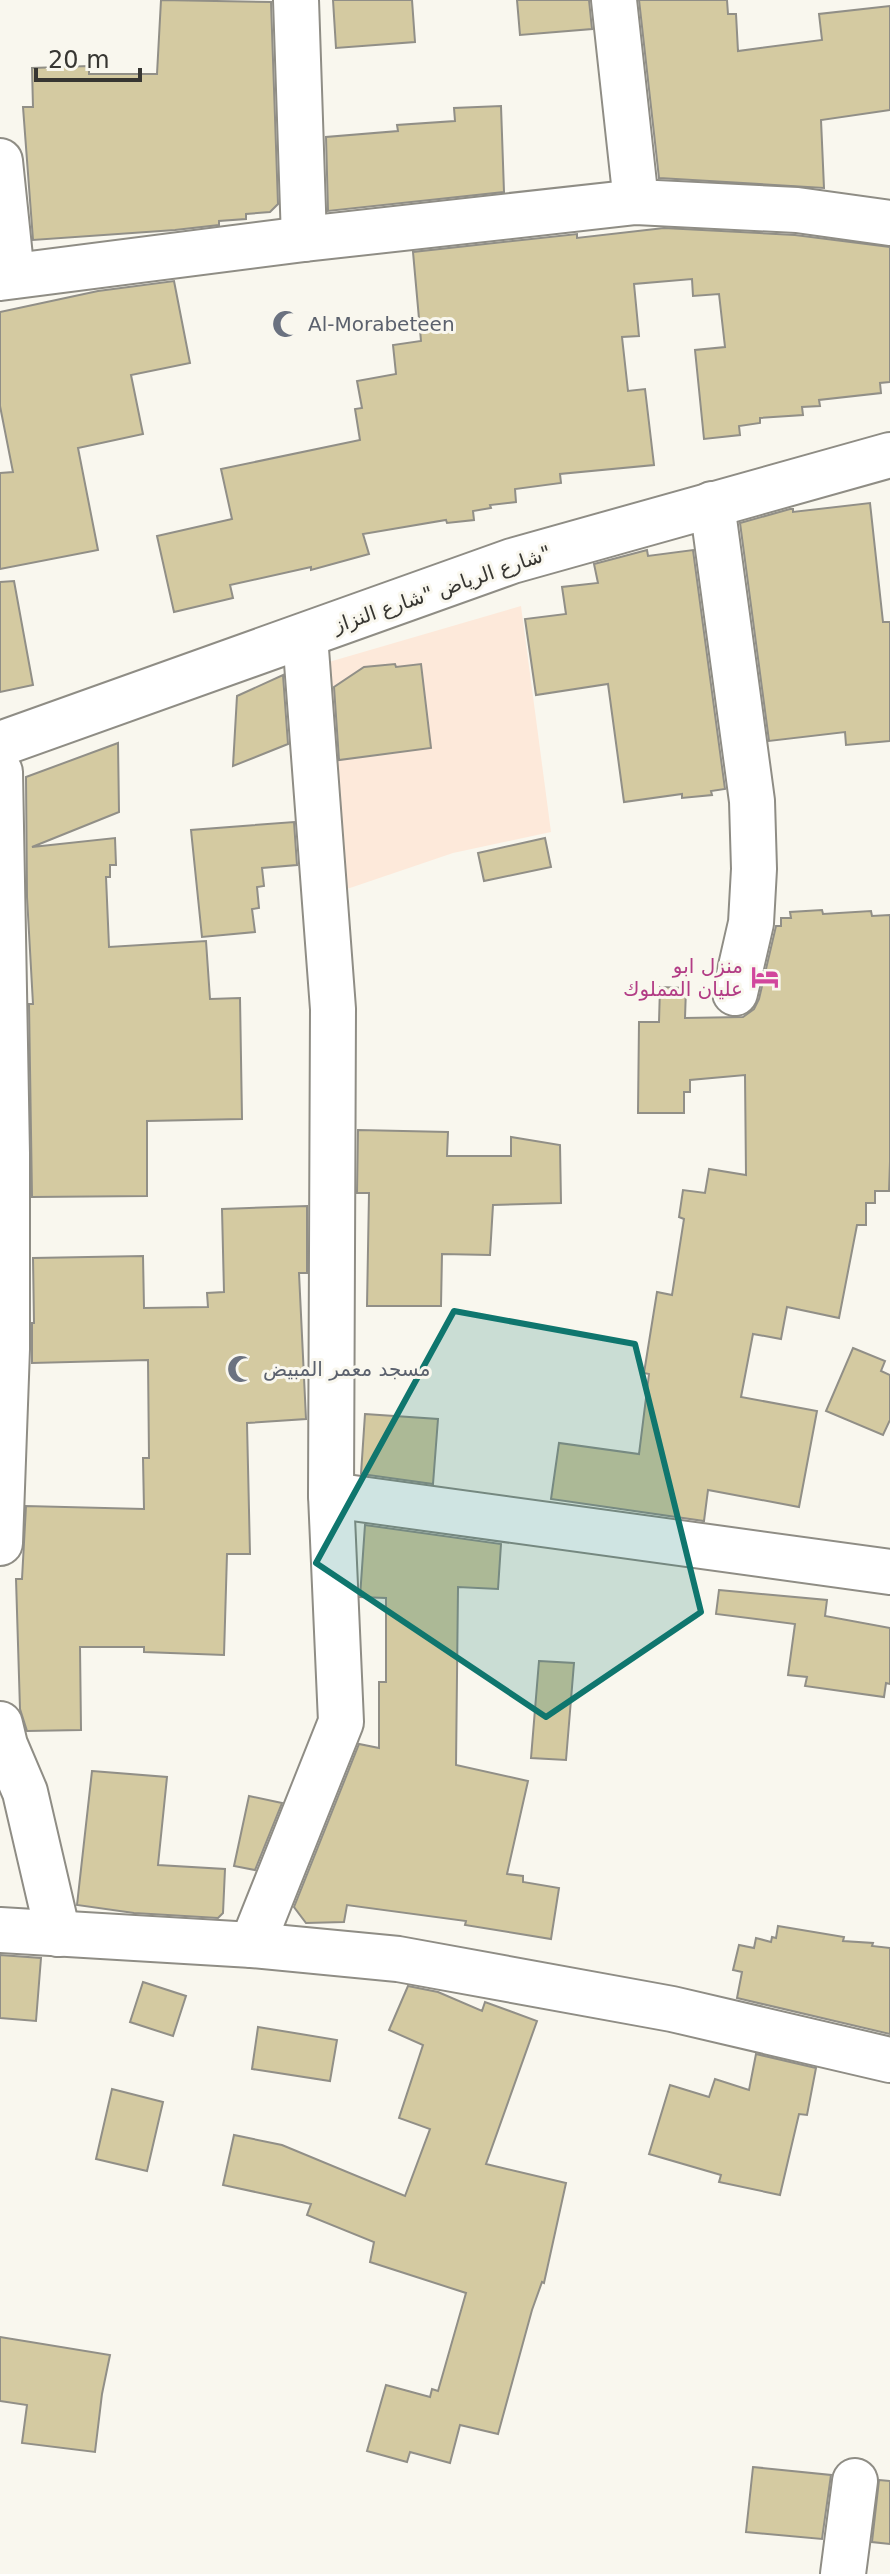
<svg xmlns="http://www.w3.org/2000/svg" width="890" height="2574" font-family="'DejaVu Sans','Noto Naskh Arabic',sans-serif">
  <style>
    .commercial { fill: #fde9da }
    .building { fill: #d4caa1; stroke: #918f87; stroke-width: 2 }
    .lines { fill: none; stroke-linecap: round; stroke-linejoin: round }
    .minor-casing { stroke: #8f8d85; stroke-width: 48 }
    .minor { stroke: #fff; stroke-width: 44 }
    .marked { fill: #0f766e; fill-opacity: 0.2; stroke: #0f766e; stroke-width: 6; stroke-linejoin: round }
    .labels { text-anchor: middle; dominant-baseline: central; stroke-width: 6; stroke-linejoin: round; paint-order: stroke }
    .worship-label { font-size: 20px; fill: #5b616d; stroke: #f9f7ee; text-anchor: start }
    .street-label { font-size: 20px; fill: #373632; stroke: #f9f7ee }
    .hotel-label { font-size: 20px; fill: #b23c85; stroke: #f9f7ee; text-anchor: end }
  </style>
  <rect width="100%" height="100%" fill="#f9f7ee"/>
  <polygon class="commercial" points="521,606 551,832 453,853 344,890 322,664"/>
  <g class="building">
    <polygon points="161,0 271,2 278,204 270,212 246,214 246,219 219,221 219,225 175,230 33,240 23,107 33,107 32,68 89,66 89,74 157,74"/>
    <polygon points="333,0 412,0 415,42 336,48"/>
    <polygon points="517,0 589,0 592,29 520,35"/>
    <polygon points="639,0 727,0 728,14 736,14 738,51 822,40 819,14 890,6 890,110 821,120 824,188 659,178"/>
    <polygon points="501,106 504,192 328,211 326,137 398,131 397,125 455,121 454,108"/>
    <polygon points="664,228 795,235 890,247 890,382 880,383 881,393 819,400 820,406 802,407 803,415 760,418 760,423 739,426 740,435 704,439 695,350 725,347 719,294 693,296 692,279 634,284 639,336 622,337 628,391 645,389 654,465 560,474 561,483 515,489 516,502 490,505 491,508 473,511 474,520 447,523 446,520 363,534 369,554 311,570 311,567 230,585 233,598 174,612 157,536 232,519 221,469 360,440 355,409 362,408 357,381 396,374 393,345 421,341 413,252 577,234 577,238"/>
    <polygon points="174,281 190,363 131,375 143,434 78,448 98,550 0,569 0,473 13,472 0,406 0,312 98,291"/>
    <polygon points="870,503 883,622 890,622 890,741 846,745 845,732 769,741 740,523 790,509 793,509 793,512"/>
    <polygon points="647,550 648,556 693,550 725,789 711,791 712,795 682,798 682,794 624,802 608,684 536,695 525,619 566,614 562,587 598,583 594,564"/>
    <polygon points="14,581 33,685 0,692 0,582"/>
    <polygon points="395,664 396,667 421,664 431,748 339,760 334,687 364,667"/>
    <polygon points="283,675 288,744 233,766 237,696"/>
    <polygon points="118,743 119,812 32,847 115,838 116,865 110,865 110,877 106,877 109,947 206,941 210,999 240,998 242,1119 147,1121 147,1196 32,1197 29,1004 33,1004 27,897 26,777"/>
    <polygon points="294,822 297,865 262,868 264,886 257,887 259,908 252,909 255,932 202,937 191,830"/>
    <polygon points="545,838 551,867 484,881 478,853"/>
    <polygon points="822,910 823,914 871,911 872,916 890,915 890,1162 889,1191 875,1191 875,1203 866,1203 866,1225 857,1225 839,1318 787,1307 781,1339 753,1334 741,1397 817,1411 799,1507 708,1490 704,1521 551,1499 559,1443 639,1454 649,1374 644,1373 657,1292 672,1295 684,1219 679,1217 683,1190 705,1193 709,1169 746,1175 745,1075 690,1080 690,1092 684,1092 684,1113 638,1113 639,1022 659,1022 660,987 686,988 685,1018 743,1017 754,1009 759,999 776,926 781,926 781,918 791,918 790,912"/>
    <polygon points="358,1130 448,1132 447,1156 511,1156 511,1137 560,1145 561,1203 493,1205 490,1255 442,1254 441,1306 367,1306 369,1193 357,1193"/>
    <polygon points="307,1206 307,1273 299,1273 306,1419 247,1423 250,1554 227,1554 224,1655 144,1652 144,1647 80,1647 81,1730 27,1731 20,1709 16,1579 22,1579 26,1506 144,1509 143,1458 149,1458 148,1360 32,1363 32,1323 34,1323 33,1258 143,1256 144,1308 208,1307 207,1293 224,1292 222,1209"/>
    <polygon points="853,1348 885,1361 881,1371 890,1375 890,1420 883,1435 826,1411"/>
    <polygon points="365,1414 438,1419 433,1484 361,1474"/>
    <polygon points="365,1525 501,1544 498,1589 458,1587 456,1765 528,1781 507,1874 523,1876 523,1882 559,1888 551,1939 465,1925 466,1921 347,1905 344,1922 306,1923 294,1907 359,1744 379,1748 379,1682 386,1682 386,1598 360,1597"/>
    <polygon points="719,1590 827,1600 825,1616 890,1628 890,1684 886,1683 884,1697 805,1686 807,1677 788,1675 795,1624 716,1614"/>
    <polygon points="539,1661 574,1663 566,1760 531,1758"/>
    <polygon points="92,1771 167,1777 158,1865 225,1869 223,1913 218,1918 134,1913 77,1905"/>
    <polygon points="249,1796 282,1803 255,1870 234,1866"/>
    <polygon points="778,1926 844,1937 843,1941 873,1943 872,1946 890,1948 890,2034 737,1998 742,1972 733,1970 739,1945 754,1948 756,1938 771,1942 772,1937 776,1938"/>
    <polygon points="0,1955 41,1958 36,2021 0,2018"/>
    <polygon points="143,1982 186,1996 173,2036 130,2022"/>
    <polygon points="408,1986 438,1992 482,2011 485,2002 537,2021 486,2164 566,2183 544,2283 542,2282 532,2310 498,2434 460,2425 450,2463 410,2452 407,2462 367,2451 386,2385 430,2397 432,2389 438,2391 466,2293 370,2262 374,2242 307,2215 311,2204 223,2185 234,2135 282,2145 405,2196 430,2129 399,2118 423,2045 389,2030"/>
    <polygon points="258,2027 337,2040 330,2081 252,2069"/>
    <polygon points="756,2054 816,2068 807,2115 799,2114 780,2195 719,2182 721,2175 649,2154 670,2085 709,2097 715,2079 749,2090"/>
    <polygon points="112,2089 163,2102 147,2171 96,2159"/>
    <polygon points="0,2337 110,2355 102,2394 95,2452 22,2443 27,2405 0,2401"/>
    <polygon points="753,2467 831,2475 822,2539 746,2532"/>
    <polygon points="879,2480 890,2481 890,2544 872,2542"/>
  </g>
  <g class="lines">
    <g class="minor-casing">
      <g id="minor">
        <polyline points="296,0 304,239"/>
        <polyline points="614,0 636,202"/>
        <polyline points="0,161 12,276"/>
        <polyline points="0,278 304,239 636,202 797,210 890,223"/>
        <polyline points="712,504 752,801 754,869 751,923 735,993"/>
        <polyline points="0,744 512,561 890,455"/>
        <polyline points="0,772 7,1153 7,1349 0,1543"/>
        <polyline points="331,1495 890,1572"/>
        <polyline points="0,1724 5,1745 25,1792 58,1934"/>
        <polyline points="0,1930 252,1945 398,1959 672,2009 890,2060"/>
        <polyline points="252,1945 341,1722 331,1495 333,1009 305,636"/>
        <polyline points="843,2574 855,2481"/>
      </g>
    </g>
    <use href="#minor" class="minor"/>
  </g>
  <path class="marked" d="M 454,1311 L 635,1344 L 701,1612 L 546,1717 L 316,1563 Z"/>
  <defs>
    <g id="mosque-bare" transform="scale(2.16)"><path d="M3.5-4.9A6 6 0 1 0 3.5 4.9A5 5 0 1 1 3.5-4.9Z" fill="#6b7280" stroke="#f9f7ee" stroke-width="2.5" paint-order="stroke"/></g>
    <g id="hotel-bare" transform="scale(2.16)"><path d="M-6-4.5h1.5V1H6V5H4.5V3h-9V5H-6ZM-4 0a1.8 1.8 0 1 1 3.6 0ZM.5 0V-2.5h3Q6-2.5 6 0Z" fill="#d1479c" stroke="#f9f7ee" stroke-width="2.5" paint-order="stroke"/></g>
  </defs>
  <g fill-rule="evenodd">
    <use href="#mosque-bare" x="286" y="324"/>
    <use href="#hotel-bare" x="765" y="977"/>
    <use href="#mosque-bare" x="241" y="1369"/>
  </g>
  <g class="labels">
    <g class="worship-label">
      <text x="308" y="324">Al-Morabeteen</text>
      <text x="263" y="1369">مسجد معمر المبيض</text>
    </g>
    <g class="street-label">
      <text transform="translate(442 589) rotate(-19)">شارع الرياض "شارع النزاز"</text>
    </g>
    <g class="hotel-label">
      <text x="743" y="966">منزل ابو<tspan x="743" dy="23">عليان المملوك</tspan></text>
    </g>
  </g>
  <path d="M36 68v12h104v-12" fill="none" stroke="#373632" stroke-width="4"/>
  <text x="48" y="68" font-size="24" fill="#373632" stroke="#f9f7ee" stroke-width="6" paint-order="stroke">20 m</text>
</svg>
